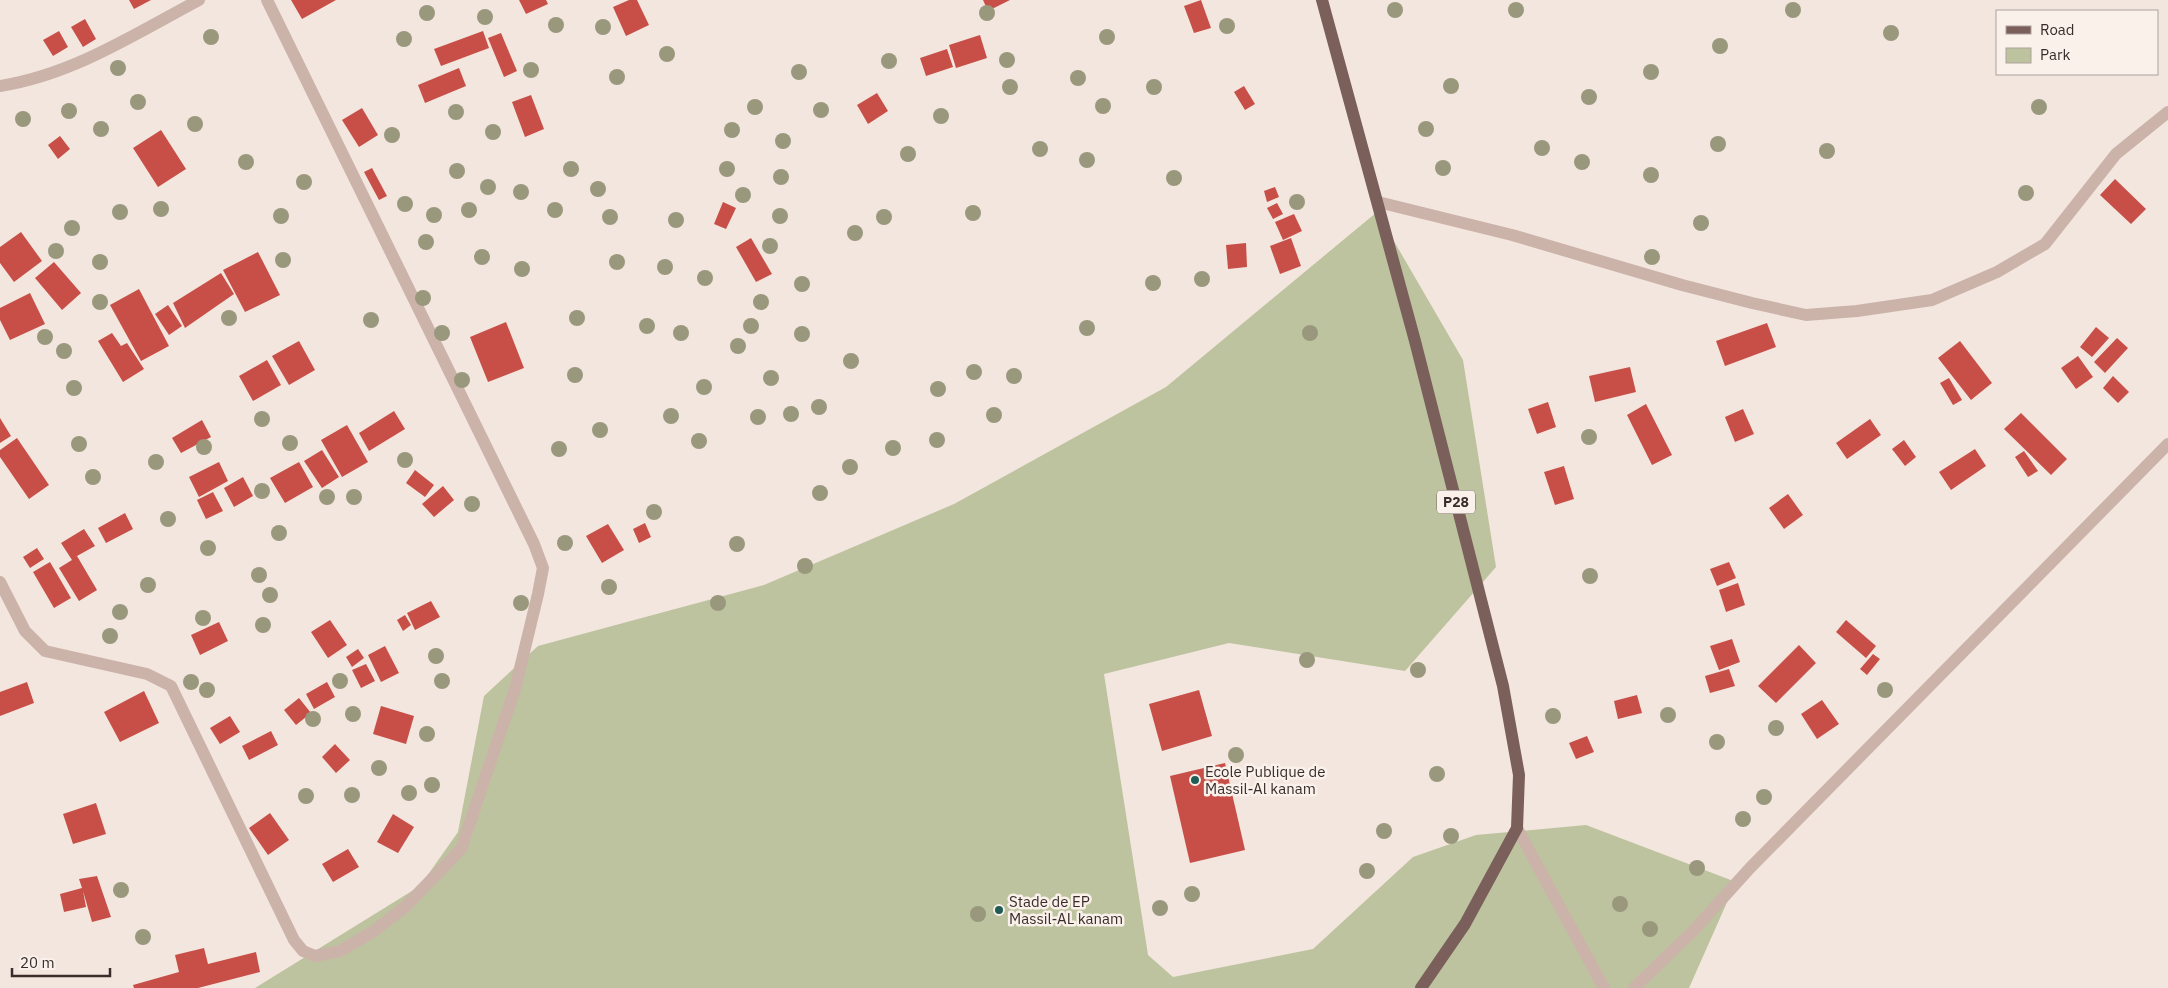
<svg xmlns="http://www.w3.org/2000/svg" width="2168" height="988" font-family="'IBM Plex Sans',sans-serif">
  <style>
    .green { fill: #bdc39e }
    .building { fill: #c74f48 }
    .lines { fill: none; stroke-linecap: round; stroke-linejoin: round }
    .minor { stroke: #ccb3aa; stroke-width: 12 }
    .major { stroke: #7b5f5b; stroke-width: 12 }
    .tree { fill: #99987d }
    .poi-dot { fill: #1e5c54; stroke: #faf1eb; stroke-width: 2 }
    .labels { text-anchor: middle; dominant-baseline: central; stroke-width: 5; stroke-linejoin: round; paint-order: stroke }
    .shield { fill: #faf1eb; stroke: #736764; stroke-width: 1 }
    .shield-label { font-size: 14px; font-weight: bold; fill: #392c2a }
    .poi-label { font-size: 15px; fill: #392c2a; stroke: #faf1eb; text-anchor: start }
  </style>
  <rect width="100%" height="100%" fill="#f3e6de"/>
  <polygon class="green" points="1377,212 1463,360 1496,567 1405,671 1229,643 1104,674 1148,955 1173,977 1313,949 1413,857 1476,835 1586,825 1736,882 1689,988 255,988 420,886 458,832 484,696 538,646 764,585 954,504 1166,387"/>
  <g class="building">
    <polygon points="129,0 151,0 134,9"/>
    <polygon points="291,0 336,0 302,19"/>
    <polygon points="519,0 546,0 548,4 526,14"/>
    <polygon points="629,0 637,0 649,25 626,36 613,7"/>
    <polygon points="983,0 1010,0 988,11"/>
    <polygon points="1201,0 1211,28 1194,33 1184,6"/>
    <polygon points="85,19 96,39 83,47 71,27"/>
    <polygon points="59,31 68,47 53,56 43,40"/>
    <polygon points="483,31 489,48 441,66 434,49"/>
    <polygon points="501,33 517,71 504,77 488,38"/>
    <polygon points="980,35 987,58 956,68 949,45"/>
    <polygon points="947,49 953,67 926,76 920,58"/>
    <polygon points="459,68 466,86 425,103 418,85"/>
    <polygon points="1244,86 1255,104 1245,110 1234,92"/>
    <polygon points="877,93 888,111 868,124 857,105"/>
    <polygon points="531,95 544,129 525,137 512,102"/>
    <polygon points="362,108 378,135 359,147 342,120"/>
    <polygon points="161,130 186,169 158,187 133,148"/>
    <polygon points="60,136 70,149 58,159 48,145"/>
    <polygon points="372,168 387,196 379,200 364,172"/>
    <polygon points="2115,179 2146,209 2131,224 2100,195"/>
    <polygon points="1275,187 1279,197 1267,202 1264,191"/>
    <polygon points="723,202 736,208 726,229 714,224"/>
    <polygon points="1277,203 1283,214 1273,219 1267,208"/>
    <polygon points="1294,214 1302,231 1283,240 1275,222"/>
    <polygon points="21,232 42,261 14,282 0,263 0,247"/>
    <polygon points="751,238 772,274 756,282 736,247"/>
    <polygon points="1291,238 1301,266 1280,274 1270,246"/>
    <polygon points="1246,243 1247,267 1228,269 1226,245"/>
    <polygon points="258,252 280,295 245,312 223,270"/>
    <polygon points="54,262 81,293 62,310 35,278"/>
    <polygon points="221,273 234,294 185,328 173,303"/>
    <polygon points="139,289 169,346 141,361 110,305"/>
    <polygon points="30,293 45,324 10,340 0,320 0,308"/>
    <polygon points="168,305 182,326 169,335 155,314"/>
    <polygon points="506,322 524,368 488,382 470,337"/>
    <polygon points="1767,323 1776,347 1725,366 1716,341"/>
    <polygon points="2096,327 2109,338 2092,357 2080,347"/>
    <polygon points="112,333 121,346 127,343 144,369 123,382 98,341"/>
    <polygon points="2117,338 2128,348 2105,373 2094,362"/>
    <polygon points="299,341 315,370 289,385 272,356"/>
    <polygon points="1960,341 1992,383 1971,400 1938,358"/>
    <polygon points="2078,356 2093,377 2076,389 2061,368"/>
    <polygon points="267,360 281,385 253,401 239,376"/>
    <polygon points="1630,367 1636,392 1595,402 1589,376"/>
    <polygon points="2113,376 2129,392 2118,403 2103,388"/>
    <polygon points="1949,378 1962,400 1953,405 1940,383"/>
    <polygon points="1548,402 1556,427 1537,434 1528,409"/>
    <polygon points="1646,404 1672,455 1652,465 1627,415"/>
    <polygon points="1743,409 1754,434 1735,442 1725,417"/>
    <polygon points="394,411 405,429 369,451 359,433"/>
    <polygon points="2021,413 2067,459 2051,475 2004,429"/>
    <polygon points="0,418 11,436 0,443"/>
    <polygon points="1870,419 1881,435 1847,459 1836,443"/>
    <polygon points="202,420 211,437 181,453 172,438"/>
    <polygon points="347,425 368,462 342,477 321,440"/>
    <polygon points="17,438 49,485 29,499 0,457 0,450"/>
    <polygon points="1904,440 1916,457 1905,466 1892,449"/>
    <polygon points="1975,449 1986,466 1951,490 1939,472"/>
    <polygon points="322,450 339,477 322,488 304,461"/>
    <polygon points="2024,451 2038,471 2028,477 2015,457"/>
    <polygon points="219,462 228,481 199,497 189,477"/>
    <polygon points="299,462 313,487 285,503 270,478"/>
    <polygon points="1564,466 1574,499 1555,505 1544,472"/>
    <polygon points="415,470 434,485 425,497 406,483"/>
    <polygon points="243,477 253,496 234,507 224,488"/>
    <polygon points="443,486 454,500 434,517 422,504"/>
    <polygon points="213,492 223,511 206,519 197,500"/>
    <polygon points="1788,494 1803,515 1784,529 1769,508"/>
    <polygon points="125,513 133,529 106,543 98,528"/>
    <polygon points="645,523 651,537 639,543 633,529"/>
    <polygon points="608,524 624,550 602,563 586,536"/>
    <polygon points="84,529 95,546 77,556 97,590 79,601 59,568 72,560 61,543"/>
    <polygon points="37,548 44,559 30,568 23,557"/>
    <polygon points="50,562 71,598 54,608 33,572"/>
    <polygon points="1729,562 1736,578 1717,586 1710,569"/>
    <polygon points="1738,583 1745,605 1726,612 1719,590"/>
    <polygon points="431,601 440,617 415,630 407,613"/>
    <polygon points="405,615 411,625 403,631 397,620"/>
    <polygon points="330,620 347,645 328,658 311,632"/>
    <polygon points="1846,620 1876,646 1866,658 1836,632"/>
    <polygon points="219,622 228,641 200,655 191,635"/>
    <polygon points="1732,639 1740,662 1719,670 1710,646"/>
    <polygon points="1799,645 1816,663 1776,703 1758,686"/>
    <polygon points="385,646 399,673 381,682 368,655"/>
    <polygon points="358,649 364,658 352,667 346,657"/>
    <polygon points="1873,654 1880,659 1867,675 1860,669"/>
    <polygon points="366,664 375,681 361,688 352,670"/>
    <polygon points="1729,669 1735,686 1710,693 1705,676"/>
    <polygon points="27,682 34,703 0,716 0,692"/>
    <polygon points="327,682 335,697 314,709 306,694"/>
    <polygon points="1199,690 1212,736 1162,751 1149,704"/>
    <polygon points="144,691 159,723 120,742 104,712"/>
    <polygon points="1637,695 1642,713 1618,719 1614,701"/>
    <polygon points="299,698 311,713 296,725 284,710"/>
    <polygon points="1822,700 1839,724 1817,739 1801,714"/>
    <polygon points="381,706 414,716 406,744 373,734"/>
    <polygon points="230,716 240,732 220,744 210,728"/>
    <polygon points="271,731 278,745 249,760 242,746"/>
    <polygon points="1587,736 1594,752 1576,759 1569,743"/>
    <polygon points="335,744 350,760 336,773 322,757"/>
    <polygon points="1225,763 1245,850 1190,863 1170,776"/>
    <polygon points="96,803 106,834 73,844 63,814"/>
    <polygon points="270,813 289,840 268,855 249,828"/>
    <polygon points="393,814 414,827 398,853 377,842"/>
    <polygon points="348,849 359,867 333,882 322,864"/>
    <polygon points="97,876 111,917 92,922 83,891 86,907 64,912 60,894 82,888 79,879"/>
    <polygon points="204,948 208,964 256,952 260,972 198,988 134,988 133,985 179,972 175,955"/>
  </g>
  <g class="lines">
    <g class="minor">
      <path d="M 0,86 C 72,75 135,34 199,0"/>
      <polyline points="1378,202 1512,235 1682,285 1752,303 1806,315 1857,311 1932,300 1997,272 2045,244 2116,154 2168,112"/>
      <polyline points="0,582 25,631 45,651 147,674 171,686 294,940 303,951 315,956 340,951 374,931 406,906 461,849 515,689 538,594 543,568 534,544 267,0"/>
      <polyline points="1517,828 1604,988"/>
      <polyline points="1634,988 1694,930 1750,868 2168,444"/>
    </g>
    <polyline class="major" points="1322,0 1415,341 1503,686 1519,775 1517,828 1465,924 1421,988"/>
  </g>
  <g class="tree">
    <circle cx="1395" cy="10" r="8"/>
    <circle cx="1516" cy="10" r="8"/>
    <circle cx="1793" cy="10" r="8"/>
    <circle cx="427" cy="13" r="8"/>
    <circle cx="987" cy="13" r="8"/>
    <circle cx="485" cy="17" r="8"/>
    <circle cx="556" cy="25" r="8"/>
    <circle cx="1227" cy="26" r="8"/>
    <circle cx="603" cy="27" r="8"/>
    <circle cx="1891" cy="33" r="8"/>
    <circle cx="211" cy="37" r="8"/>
    <circle cx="1107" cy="37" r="8"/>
    <circle cx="404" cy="39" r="8"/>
    <circle cx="1720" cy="46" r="8"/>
    <circle cx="667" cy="54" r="8"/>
    <circle cx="1007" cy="60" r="8"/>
    <circle cx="889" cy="61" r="8"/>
    <circle cx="118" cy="68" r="8"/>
    <circle cx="531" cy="70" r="8"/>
    <circle cx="799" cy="72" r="8"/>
    <circle cx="1651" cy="72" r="8"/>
    <circle cx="617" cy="77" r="8"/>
    <circle cx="1078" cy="78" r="8"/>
    <circle cx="1451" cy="86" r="8"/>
    <circle cx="1010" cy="87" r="8"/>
    <circle cx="1154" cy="87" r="8"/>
    <circle cx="1589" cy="97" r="8"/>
    <circle cx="138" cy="102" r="8"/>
    <circle cx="1103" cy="106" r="8"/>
    <circle cx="755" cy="107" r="8"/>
    <circle cx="2039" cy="107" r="8"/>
    <circle cx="821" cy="110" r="8"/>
    <circle cx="69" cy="111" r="8"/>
    <circle cx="456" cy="112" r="8"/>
    <circle cx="941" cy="116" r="8"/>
    <circle cx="23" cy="119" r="8"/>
    <circle cx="195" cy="124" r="8"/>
    <circle cx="101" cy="129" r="8"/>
    <circle cx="1426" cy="129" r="8"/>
    <circle cx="732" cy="130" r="8"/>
    <circle cx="493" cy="132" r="8"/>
    <circle cx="392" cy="135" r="8"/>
    <circle cx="783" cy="141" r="8"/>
    <circle cx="1718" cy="144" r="8"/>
    <circle cx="1542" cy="148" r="8"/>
    <circle cx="1040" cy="149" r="8"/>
    <circle cx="1827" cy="151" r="8"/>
    <circle cx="908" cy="154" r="8"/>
    <circle cx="1087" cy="160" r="8"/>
    <circle cx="246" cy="162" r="8"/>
    <circle cx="1582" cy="162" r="8"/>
    <circle cx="1443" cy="168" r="8"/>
    <circle cx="571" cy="169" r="8"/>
    <circle cx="727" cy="169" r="8"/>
    <circle cx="457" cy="171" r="8"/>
    <circle cx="1651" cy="175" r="8"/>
    <circle cx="781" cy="177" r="8"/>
    <circle cx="1174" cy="178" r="8"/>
    <circle cx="304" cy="182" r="8"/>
    <circle cx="488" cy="187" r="8"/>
    <circle cx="598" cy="189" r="8"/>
    <circle cx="521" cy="192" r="8"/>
    <circle cx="2026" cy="193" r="8"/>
    <circle cx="743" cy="195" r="8"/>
    <circle cx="1297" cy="202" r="8"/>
    <circle cx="405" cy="204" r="8"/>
    <circle cx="161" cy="209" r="8"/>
    <circle cx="469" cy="210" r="8"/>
    <circle cx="555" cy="210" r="8"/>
    <circle cx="120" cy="212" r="8"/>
    <circle cx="973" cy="213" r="8"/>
    <circle cx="434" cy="215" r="8"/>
    <circle cx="281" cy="216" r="8"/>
    <circle cx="780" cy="216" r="8"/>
    <circle cx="610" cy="217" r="8"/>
    <circle cx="884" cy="217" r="8"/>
    <circle cx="676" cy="220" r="8"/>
    <circle cx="1701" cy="223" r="8"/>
    <circle cx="72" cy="228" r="8"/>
    <circle cx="855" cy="233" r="8"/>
    <circle cx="426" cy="242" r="8"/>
    <circle cx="770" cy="246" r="8"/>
    <circle cx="56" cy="251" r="8"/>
    <circle cx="482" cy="257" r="8"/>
    <circle cx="1652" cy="257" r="8"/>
    <circle cx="283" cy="260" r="8"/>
    <circle cx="100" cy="262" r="8"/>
    <circle cx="617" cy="262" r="8"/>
    <circle cx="665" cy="267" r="8"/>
    <circle cx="522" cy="269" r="8"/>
    <circle cx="705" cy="278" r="8"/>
    <circle cx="1202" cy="279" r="8"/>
    <circle cx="1153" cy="283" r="8"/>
    <circle cx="802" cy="284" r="8"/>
    <circle cx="423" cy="298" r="8"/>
    <circle cx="100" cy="302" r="8"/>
    <circle cx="761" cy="302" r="8"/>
    <circle cx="229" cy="318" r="8"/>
    <circle cx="577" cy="318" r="8"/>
    <circle cx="371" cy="320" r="8"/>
    <circle cx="647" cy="326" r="8"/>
    <circle cx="751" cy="326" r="8"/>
    <circle cx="1087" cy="328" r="8"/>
    <circle cx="442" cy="333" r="8"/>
    <circle cx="681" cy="333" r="8"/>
    <circle cx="1310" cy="333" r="8"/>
    <circle cx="802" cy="334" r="8"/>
    <circle cx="45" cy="337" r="8"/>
    <circle cx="738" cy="346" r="8"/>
    <circle cx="64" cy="351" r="8"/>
    <circle cx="851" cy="361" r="8"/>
    <circle cx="974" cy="372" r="8"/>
    <circle cx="575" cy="375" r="8"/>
    <circle cx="1014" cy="376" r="8"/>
    <circle cx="771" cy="378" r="8"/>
    <circle cx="462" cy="380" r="8"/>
    <circle cx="704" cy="387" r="8"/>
    <circle cx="74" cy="388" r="8"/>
    <circle cx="938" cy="389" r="8"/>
    <circle cx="819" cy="407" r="8"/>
    <circle cx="791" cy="414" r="8"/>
    <circle cx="994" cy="415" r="8"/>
    <circle cx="671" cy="416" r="8"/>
    <circle cx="758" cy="417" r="8"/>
    <circle cx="262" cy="419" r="8"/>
    <circle cx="600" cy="430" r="8"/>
    <circle cx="1589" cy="437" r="8"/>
    <circle cx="937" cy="440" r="8"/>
    <circle cx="699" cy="441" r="8"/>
    <circle cx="290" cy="443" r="8"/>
    <circle cx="79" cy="444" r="8"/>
    <circle cx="204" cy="447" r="8"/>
    <circle cx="893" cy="448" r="8"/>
    <circle cx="559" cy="449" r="8"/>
    <circle cx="405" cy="460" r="8"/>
    <circle cx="156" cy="462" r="8"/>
    <circle cx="850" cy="467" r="8"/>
    <circle cx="93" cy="477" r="8"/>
    <circle cx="262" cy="491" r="8"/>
    <circle cx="820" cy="493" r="8"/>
    <circle cx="327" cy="497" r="8"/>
    <circle cx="354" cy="497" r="8"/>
    <circle cx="472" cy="504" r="8"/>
    <circle cx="654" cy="512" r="8"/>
    <circle cx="168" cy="519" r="8"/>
    <circle cx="279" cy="533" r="8"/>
    <circle cx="565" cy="543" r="8"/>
    <circle cx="737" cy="544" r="8"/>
    <circle cx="208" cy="548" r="8"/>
    <circle cx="805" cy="566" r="8"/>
    <circle cx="259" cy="575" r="8"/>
    <circle cx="1590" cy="576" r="8"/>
    <circle cx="148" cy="585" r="8"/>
    <circle cx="609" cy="587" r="8"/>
    <circle cx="270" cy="595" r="8"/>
    <circle cx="521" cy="603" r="8"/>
    <circle cx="718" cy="603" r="8"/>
    <circle cx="120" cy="612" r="8"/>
    <circle cx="203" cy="618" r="8"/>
    <circle cx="263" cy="625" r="8"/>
    <circle cx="110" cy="636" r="8"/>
    <circle cx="436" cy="656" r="8"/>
    <circle cx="1307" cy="660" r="8"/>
    <circle cx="1418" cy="670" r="8"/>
    <circle cx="340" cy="681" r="8"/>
    <circle cx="442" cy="681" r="8"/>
    <circle cx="191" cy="682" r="8"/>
    <circle cx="207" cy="690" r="8"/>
    <circle cx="1885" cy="690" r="8"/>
    <circle cx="353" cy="714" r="8"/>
    <circle cx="1668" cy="715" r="8"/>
    <circle cx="1553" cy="716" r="8"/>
    <circle cx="313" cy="719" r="8"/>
    <circle cx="1776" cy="728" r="8"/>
    <circle cx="427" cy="734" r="8"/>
    <circle cx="1717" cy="742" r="8"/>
    <circle cx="1236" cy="755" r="8"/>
    <circle cx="379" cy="768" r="8"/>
    <circle cx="1437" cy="774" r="8"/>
    <circle cx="432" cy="785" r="8"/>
    <circle cx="409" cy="793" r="8"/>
    <circle cx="352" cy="795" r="8"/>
    <circle cx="306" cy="796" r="8"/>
    <circle cx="1764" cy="797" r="8"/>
    <circle cx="1743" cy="819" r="8"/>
    <circle cx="1384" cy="831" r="8"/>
    <circle cx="1451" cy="836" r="8"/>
    <circle cx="1697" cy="868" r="8"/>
    <circle cx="1367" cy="871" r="8"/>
    <circle cx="121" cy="890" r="8"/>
    <circle cx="1192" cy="894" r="8"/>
    <circle cx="1620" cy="904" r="8"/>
    <circle cx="1160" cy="908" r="8"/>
    <circle cx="978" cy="914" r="8"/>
    <circle cx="1650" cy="929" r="8"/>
    <circle cx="143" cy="937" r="8"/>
  </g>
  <g class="poi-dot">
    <circle cx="1195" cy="780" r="5"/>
    <circle cx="999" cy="910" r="5"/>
  </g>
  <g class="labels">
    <rect class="shield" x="1437" y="490.5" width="38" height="23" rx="4"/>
    <g class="shield-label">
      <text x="1456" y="502">P28</text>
    </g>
    <g class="poi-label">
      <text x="1205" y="771">Ecole Publique de<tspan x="1205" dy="17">Massil-Al kanam</tspan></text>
      <text x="1009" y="901">Stade de EP<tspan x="1009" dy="17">Massil-AL kanam</tspan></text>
    </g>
  </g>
  <rect x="1996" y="10" width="162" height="65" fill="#faf1eb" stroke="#ada29e"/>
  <rect x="2006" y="26" width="25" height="8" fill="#7b5f5b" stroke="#ada29e"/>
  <text x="2040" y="35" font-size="15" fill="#392c2a">Road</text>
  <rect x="2006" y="48" width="25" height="15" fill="#bdc39e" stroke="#ada29e"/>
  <text x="2040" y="60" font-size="15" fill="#392c2a">Park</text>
  <path d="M12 968v8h98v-8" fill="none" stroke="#392c2a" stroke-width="2.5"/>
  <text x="20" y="968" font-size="15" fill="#392c2a" stroke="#faf1eb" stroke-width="4" paint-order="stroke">20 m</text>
</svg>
